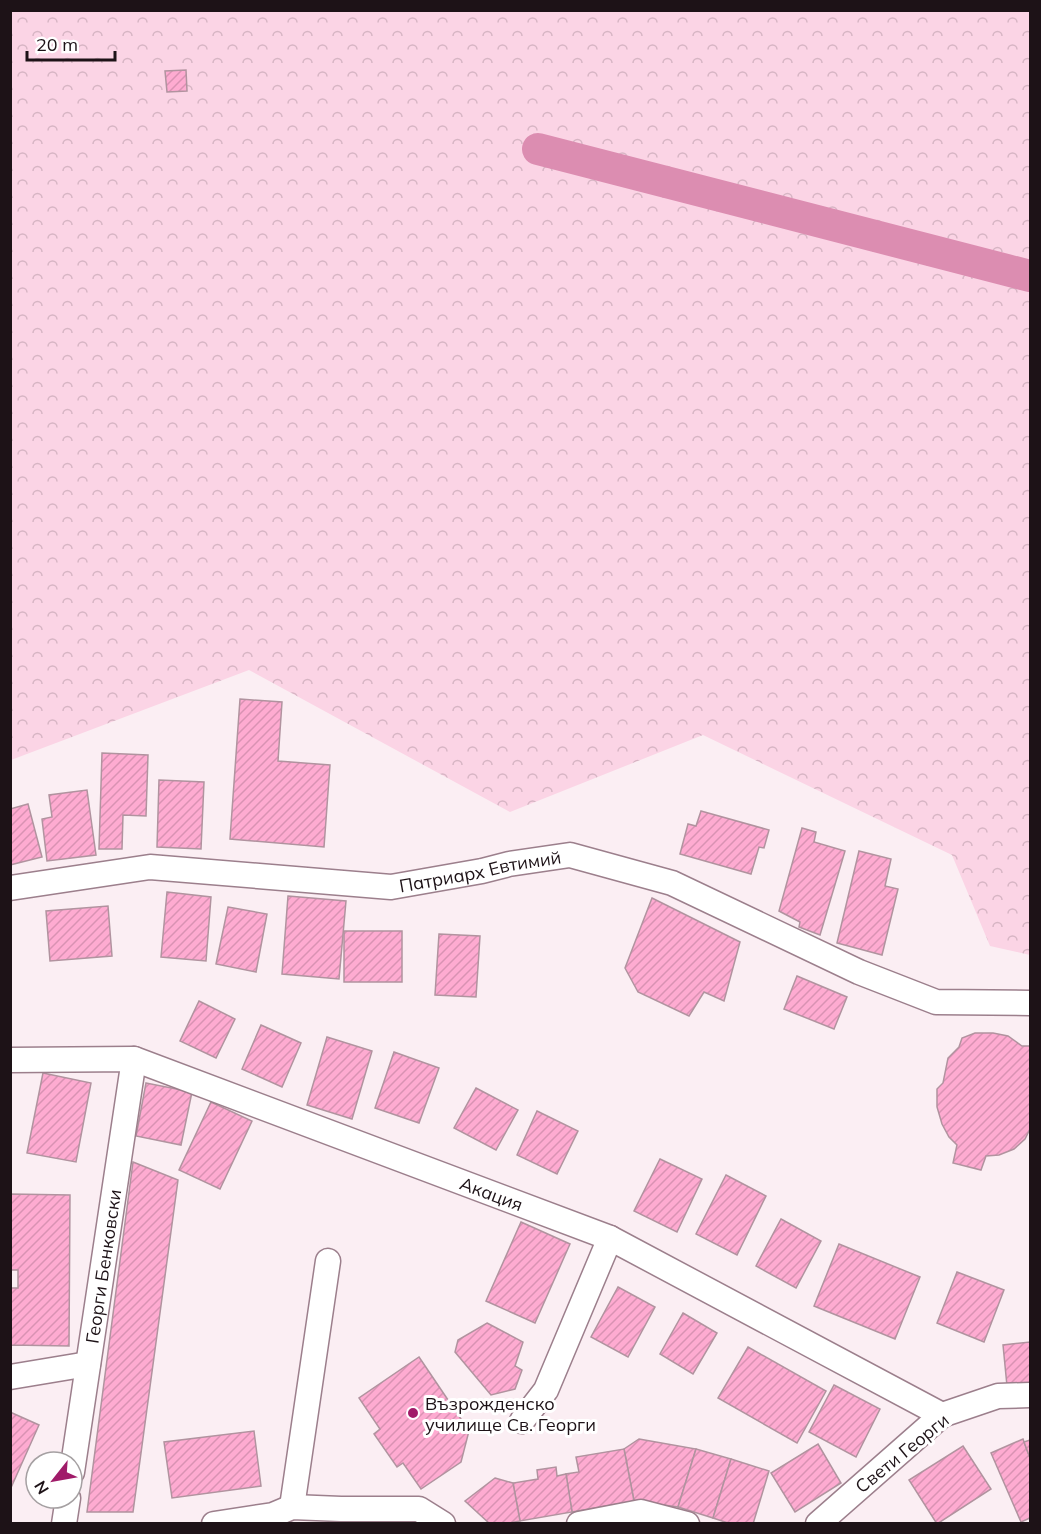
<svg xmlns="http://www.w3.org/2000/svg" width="1041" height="1534" font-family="Mulish,sans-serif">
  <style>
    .forest { fill: url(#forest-crowns) }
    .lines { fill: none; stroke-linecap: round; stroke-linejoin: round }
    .canal { stroke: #dc8db1; stroke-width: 32 }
    .building { fill: url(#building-hatch); stroke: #b1939f; stroke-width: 1.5 }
    .street-casing { stroke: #9c7f8c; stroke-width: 27 }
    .street { stroke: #fff; stroke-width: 24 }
    .poi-dot { fill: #a01b69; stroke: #fff; stroke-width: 2 }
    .labels { text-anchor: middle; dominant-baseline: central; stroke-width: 6; stroke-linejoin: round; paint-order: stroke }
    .street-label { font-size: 18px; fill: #1d1217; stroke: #fff }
    .poi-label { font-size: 18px; fill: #1d1217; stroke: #fff; text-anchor: start }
  </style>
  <defs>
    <pattern id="forest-crowns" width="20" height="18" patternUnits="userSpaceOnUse" patternTransform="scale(1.5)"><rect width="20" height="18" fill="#fbd4e5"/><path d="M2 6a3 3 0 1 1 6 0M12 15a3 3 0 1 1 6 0" fill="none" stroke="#d7b5c4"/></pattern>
    <pattern id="building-hatch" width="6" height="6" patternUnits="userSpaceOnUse" patternTransform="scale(1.5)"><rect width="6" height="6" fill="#feabd1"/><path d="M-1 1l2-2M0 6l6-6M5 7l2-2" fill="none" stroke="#d992b3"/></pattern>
  </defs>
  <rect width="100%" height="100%" fill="#fbeef3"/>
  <polygon class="forest" points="11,11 1030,11 1030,955 990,946 952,855 703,735 510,812 249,670 11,760"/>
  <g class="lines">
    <polyline class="canal" points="538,149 1030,276"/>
  </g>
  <g class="building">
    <polygon points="186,70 187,91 167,92 165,71"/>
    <polygon points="240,699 282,702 278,761 330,765 324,847 230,839"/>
    <polygon points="102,753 148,755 146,816 123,815 122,849 99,849"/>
    <polygon points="159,780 204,782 201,849 157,847"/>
    <polygon points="87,790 96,855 47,861 42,819 52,817 49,795"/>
    <polygon points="28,804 42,857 10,865 10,809"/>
    <polygon points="701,811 769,830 764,848 759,847 751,874 680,854 688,824 696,826"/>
    <polygon points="802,828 816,832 814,842 845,851 820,935 799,927 800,922 779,911"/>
    <polygon points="859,851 891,859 885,886 898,889 882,955 837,943"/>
    <polygon points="167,892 211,897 206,961 161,957"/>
    <polygon points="288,896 346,901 339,979 282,974"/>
    <polygon points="652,898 740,942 724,1001 704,992 689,1016 638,992 625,968"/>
    <polygon points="108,906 112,956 50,961 46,911"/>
    <polygon points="228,907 267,914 256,972 216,964"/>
    <rect x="344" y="931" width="58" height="51"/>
    <polygon points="439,934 480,936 476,997 435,995"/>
    <polygon points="797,976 847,997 834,1029 784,1009"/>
    <polygon points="199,1001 235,1019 216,1058 180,1041"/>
    <polygon points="261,1025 301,1043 282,1087 242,1069"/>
    <polygon points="975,1033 993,1033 1008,1036 1022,1046 1030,1046 1030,1129 1025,1139 1014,1149 999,1155 986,1156 981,1170 953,1163 957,1145 949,1137 942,1124 937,1107 937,1089 943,1083 948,1058 959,1047 962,1038"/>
    <polygon points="327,1037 372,1051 352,1119 307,1105"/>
    <polygon points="394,1052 439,1068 419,1123 375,1108"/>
    <polygon points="43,1073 91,1083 76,1162 27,1153"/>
    <polygon points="146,1083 192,1092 181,1145 136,1136"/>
    <polygon points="476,1088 518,1110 496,1150 454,1128"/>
    <polygon points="211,1102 252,1121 220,1189 179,1170"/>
    <polygon points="537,1111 578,1131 557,1174 517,1155"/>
    <polygon points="660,1159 702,1179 677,1232 634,1211"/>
    <polygon points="133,1162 178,1180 133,1512 87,1512"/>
    <polygon points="726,1175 766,1196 737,1255 696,1234"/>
    <polygon points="10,1194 70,1195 69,1346 11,1345 10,1353 10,1288 18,1288 18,1270 10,1270"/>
    <polygon points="781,1219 821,1241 796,1288 756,1266"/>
    <polygon points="521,1222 570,1244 535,1323 486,1301"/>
    <polygon points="839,1244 920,1277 895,1339 814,1306"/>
    <polygon points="957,1272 1004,1290 984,1342 937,1323"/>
    <polygon points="618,1287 655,1307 628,1357 591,1337"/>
    <polygon points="683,1313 717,1333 693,1374 660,1354"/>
    <polygon points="487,1323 523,1342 515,1366 522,1370 515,1389 491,1395 455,1352 458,1340"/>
    <polygon points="1030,1342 1030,1384 1007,1386 1003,1345"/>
    <polygon points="748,1347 826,1391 797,1443 718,1398"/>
    <polygon points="419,1357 469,1431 461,1462 421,1489 403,1463 397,1467 374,1434 380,1429 359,1398"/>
    <polygon points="834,1385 880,1409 856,1457 809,1432"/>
    <polygon points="10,1412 39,1425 10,1490"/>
    <polygon points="254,1431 261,1486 172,1498 164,1442"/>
    <polygon points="639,1439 696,1449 678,1507 634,1501 624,1449"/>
    <polygon points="1023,1439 1030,1458 1030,1518 1021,1522 991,1453"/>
    <polygon points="1030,1440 1030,1458 1024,1442"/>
    <polygon points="818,1444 841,1483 795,1512 771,1473"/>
    <polygon points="963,1446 991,1489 937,1524 909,1480"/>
    <polygon points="624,1449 634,1501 572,1512 566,1474 579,1472 576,1457"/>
    <polygon points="696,1449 731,1459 713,1518 678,1507"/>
    <polygon points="731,1459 769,1471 753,1524 731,1524 713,1518"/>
    <polygon points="556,1467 557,1476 566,1474 572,1512 520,1521 513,1483 538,1479 537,1470"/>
    <polygon points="495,1478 513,1483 520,1521 504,1524 490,1524 465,1501"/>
  </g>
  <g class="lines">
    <g class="street-casing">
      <g id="street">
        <path id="s1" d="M 10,888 L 150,867 L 391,887 L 482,871 L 509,864 L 570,855 L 672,883 L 859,972 L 936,1002 L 1030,1003"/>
        <path id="s2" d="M 10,1060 L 134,1059 L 610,1238 L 942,1415"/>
        <polyline points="10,1377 88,1364"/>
        <polyline points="522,1421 546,1390 610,1238"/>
        <path id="s3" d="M 72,1472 L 134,1059"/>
        <polyline points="292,1507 328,1261"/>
        <polyline points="64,1524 68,1498"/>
        <polyline points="214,1524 273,1515 292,1507 341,1509 419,1509 443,1524"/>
        <polyline points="579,1524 641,1512 687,1524"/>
        <polyline points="818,1524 942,1415 998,1396 1030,1395"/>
      </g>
    </g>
    <use href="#street" class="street"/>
  </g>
  <circle class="poi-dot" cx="413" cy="1413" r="6"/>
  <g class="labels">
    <g class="street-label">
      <text stroke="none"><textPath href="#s1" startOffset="474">Патриарх Евтимий</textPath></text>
      <text stroke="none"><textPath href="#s2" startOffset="506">Акация</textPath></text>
      <text stroke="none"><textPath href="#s3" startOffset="208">Георги Бенковски</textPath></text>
      <text transform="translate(902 1453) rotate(-39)">Свети Георги</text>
    </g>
    <g class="poi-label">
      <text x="425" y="1403">Възрожденско<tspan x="425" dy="21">училище Св. Георги</tspan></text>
    </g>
  </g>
  <rect width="1041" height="1534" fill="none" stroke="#1d1217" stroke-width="24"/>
  <g transform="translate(54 1480) rotate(239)"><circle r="28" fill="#ffffff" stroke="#a5a0a2" stroke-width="1.5"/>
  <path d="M0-4.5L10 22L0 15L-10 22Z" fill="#a01b69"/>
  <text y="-9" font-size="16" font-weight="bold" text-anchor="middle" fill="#1d1217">N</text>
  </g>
  <path d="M27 51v9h88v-9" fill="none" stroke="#1d1217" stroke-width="3"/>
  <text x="36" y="51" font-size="18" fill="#1d1217" stroke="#ffffff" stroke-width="4.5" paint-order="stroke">20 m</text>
</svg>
